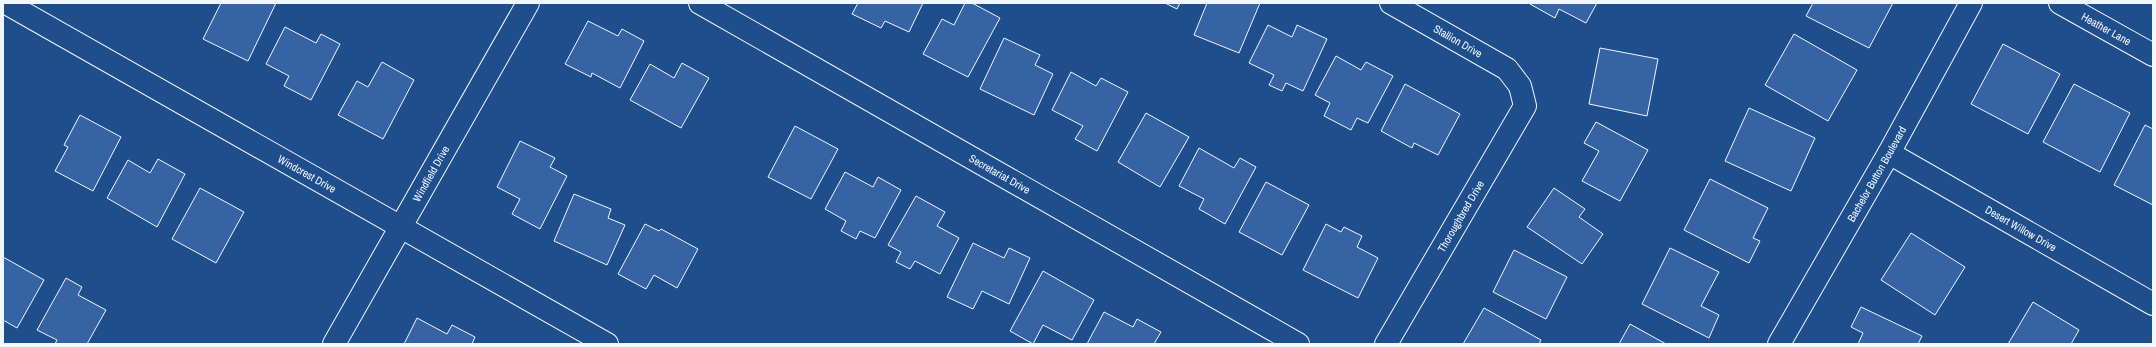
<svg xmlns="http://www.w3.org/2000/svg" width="2156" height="347" font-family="'Archivo Narrow',sans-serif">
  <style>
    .building { fill: #3563a3; stroke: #f2f6ff }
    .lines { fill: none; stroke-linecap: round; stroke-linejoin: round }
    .minor-casing { stroke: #f2f6ff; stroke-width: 24 }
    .minor { stroke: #1f4e8c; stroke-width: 22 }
    .labels { text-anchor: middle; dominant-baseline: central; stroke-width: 3; stroke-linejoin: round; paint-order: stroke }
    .street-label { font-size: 11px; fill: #f2f6ff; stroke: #1f4e8c }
  </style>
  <rect width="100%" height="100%" fill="#1f4e8c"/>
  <g class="building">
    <polygon points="221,3 276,3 248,61 203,39"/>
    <polygon points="858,3 923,3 909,32 885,21 881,28 852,14"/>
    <polygon points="965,3 972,3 1000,18 968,77 923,54 942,19 954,25"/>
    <polygon points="1165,3 1180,3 1177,9"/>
    <polygon points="1207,3 1260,3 1239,53 1194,35"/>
    <polygon points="1531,3 1597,3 1586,23 1559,9 1555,18 1530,4"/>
    <polygon points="1813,3 1893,3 1869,48 1806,16"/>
    <polygon points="588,21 618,36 622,29 644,41 620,88 592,73 591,77 565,64"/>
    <polygon points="1268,25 1292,37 1297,25 1327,39 1303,91 1286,83 1282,91 1269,85 1274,75 1249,63"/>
    <polygon points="285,27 316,43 321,34 340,44 311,100 284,86 289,76 266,64"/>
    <polygon points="1794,34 1857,70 1828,121 1765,85"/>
    <polygon points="1004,38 1040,55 1035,65 1053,74 1034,115 980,89"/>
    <polygon points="2003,44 2060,74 2028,134 1971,104"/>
    <polygon points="1600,48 1658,59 1647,116 1589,104"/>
    <polygon points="1336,56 1361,70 1366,62 1393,76 1368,123 1357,118 1351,130 1324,116 1330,103 1315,95"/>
    <polygon points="382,62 414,80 383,139 338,115 357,81 368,87"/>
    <polygon points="682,63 709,78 681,128 630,100 650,64 674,78"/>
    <polygon points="1071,72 1096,86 1101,78 1128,92 1097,151 1075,139 1083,126 1052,110"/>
    <polygon points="1405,84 1460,114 1438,155 1414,143 1412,148 1381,131"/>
    <polygon points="2074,84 2130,113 2100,172 2043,142"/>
    <polygon points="1749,108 1815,138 1791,191 1725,161"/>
    <polygon points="1146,113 1189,137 1160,187 1118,162"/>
    <polygon points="80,115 121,137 93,191 55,171 68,147 64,145"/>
    <polygon points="1596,122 1648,150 1620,201 1582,181 1599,151 1584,143"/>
    <polygon points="2145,125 2153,129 2153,205 2114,185"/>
    <polygon points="795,126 838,149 811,199 768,177"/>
    <polygon points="520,141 555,158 550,167 567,176 540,229 512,214 520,199 497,187"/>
    <polygon points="1199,148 1234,168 1240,158 1256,167 1225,224 1199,209 1204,199 1179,186"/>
    <polygon points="158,159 185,174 157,227 107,198 128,160 150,173"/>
    <polygon points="845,172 873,187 878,177 901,190 875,238 860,231 856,239 841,231 846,221 825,209"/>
    <polygon points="1710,179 1768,208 1753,238 1760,241 1749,263 1684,230"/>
    <polygon points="1266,182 1309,205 1282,255 1239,232"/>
    <polygon points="200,188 244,212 216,263 172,239"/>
    <polygon points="1554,188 1585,209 1579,217 1603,234 1582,264 1527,227"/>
    <polygon points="574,194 611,209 608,218 625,225 607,265 554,241"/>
    <polygon points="916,196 945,212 937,226 959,238 940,274 915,261 910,269 896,262 901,252 888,245"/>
    <polygon points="645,224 659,231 661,229 698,249 677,288 654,275 646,289 618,274"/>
    <polygon points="1326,224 1341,232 1344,227 1362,236 1357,247 1378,258 1358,298 1303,270"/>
    <polygon points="1911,233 1965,267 1935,315 1881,280"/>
    <polygon points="973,243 1004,258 1009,248 1030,258 1009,304 982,291 973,309 947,297"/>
    <polygon points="1670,248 1719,272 1701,306 1719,315 1709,338 1642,304"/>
    <polygon points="1514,250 1567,277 1546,319 1493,292"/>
    <polygon points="3,257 44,280 17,328 3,320"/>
    <polygon points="1043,271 1094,300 1072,340 1043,325 1033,344 1010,331"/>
    <polygon points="66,278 82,287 78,295 106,310 87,344 55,344 57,340 37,330"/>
    <polygon points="2033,302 2079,330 2071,344 2008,344"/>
    <polygon points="1861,307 1922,336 1918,344 1858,344 1863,333 1851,327"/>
    <polygon points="1484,308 1541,340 1539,344 1463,344"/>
    <polygon points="1104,312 1133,327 1137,319 1161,332 1154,344 1087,344"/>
    <polygon points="417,318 447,334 452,325 475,337 472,344 404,344"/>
    <polygon points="1630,324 1666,344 1619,344"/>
  </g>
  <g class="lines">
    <g class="minor-casing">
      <g id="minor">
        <path id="s1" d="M 6,3 L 607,344"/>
        <path id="s2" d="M 700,3 L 1298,344"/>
        <path id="s3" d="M 2060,3 L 2153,55"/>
        <path id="s4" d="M 1889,153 L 2153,304"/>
        <path id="s5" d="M 334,344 L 528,3"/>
        <path id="s6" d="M 1386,344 L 1525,106 L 1520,86 L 1507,69 L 1391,3"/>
        <path id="s7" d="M 1779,344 L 1889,153 L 1971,3"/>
      </g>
    </g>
    <use href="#minor" class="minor"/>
  </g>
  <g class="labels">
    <g class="street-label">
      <text stroke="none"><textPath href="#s3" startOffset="53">Heather Lane</textPath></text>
      <text transform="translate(1458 41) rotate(30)">Stallion Drive</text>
      <text stroke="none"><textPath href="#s5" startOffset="196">Windfield Drive</textPath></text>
      <text stroke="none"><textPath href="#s1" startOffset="346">Windcrest Drive</textPath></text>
      <text stroke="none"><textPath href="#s2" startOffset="345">Secretariat Drive</textPath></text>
      <text stroke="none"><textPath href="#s7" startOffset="196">Bachelor Button Boulevard</textPath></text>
      <text stroke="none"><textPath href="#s6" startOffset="148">Thoroughbred Drive</textPath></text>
      <text stroke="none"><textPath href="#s4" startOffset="152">Desert Willow Drive</textPath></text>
    </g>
  </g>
  <rect width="2156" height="347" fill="none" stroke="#f2f6ff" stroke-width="8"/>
</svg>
